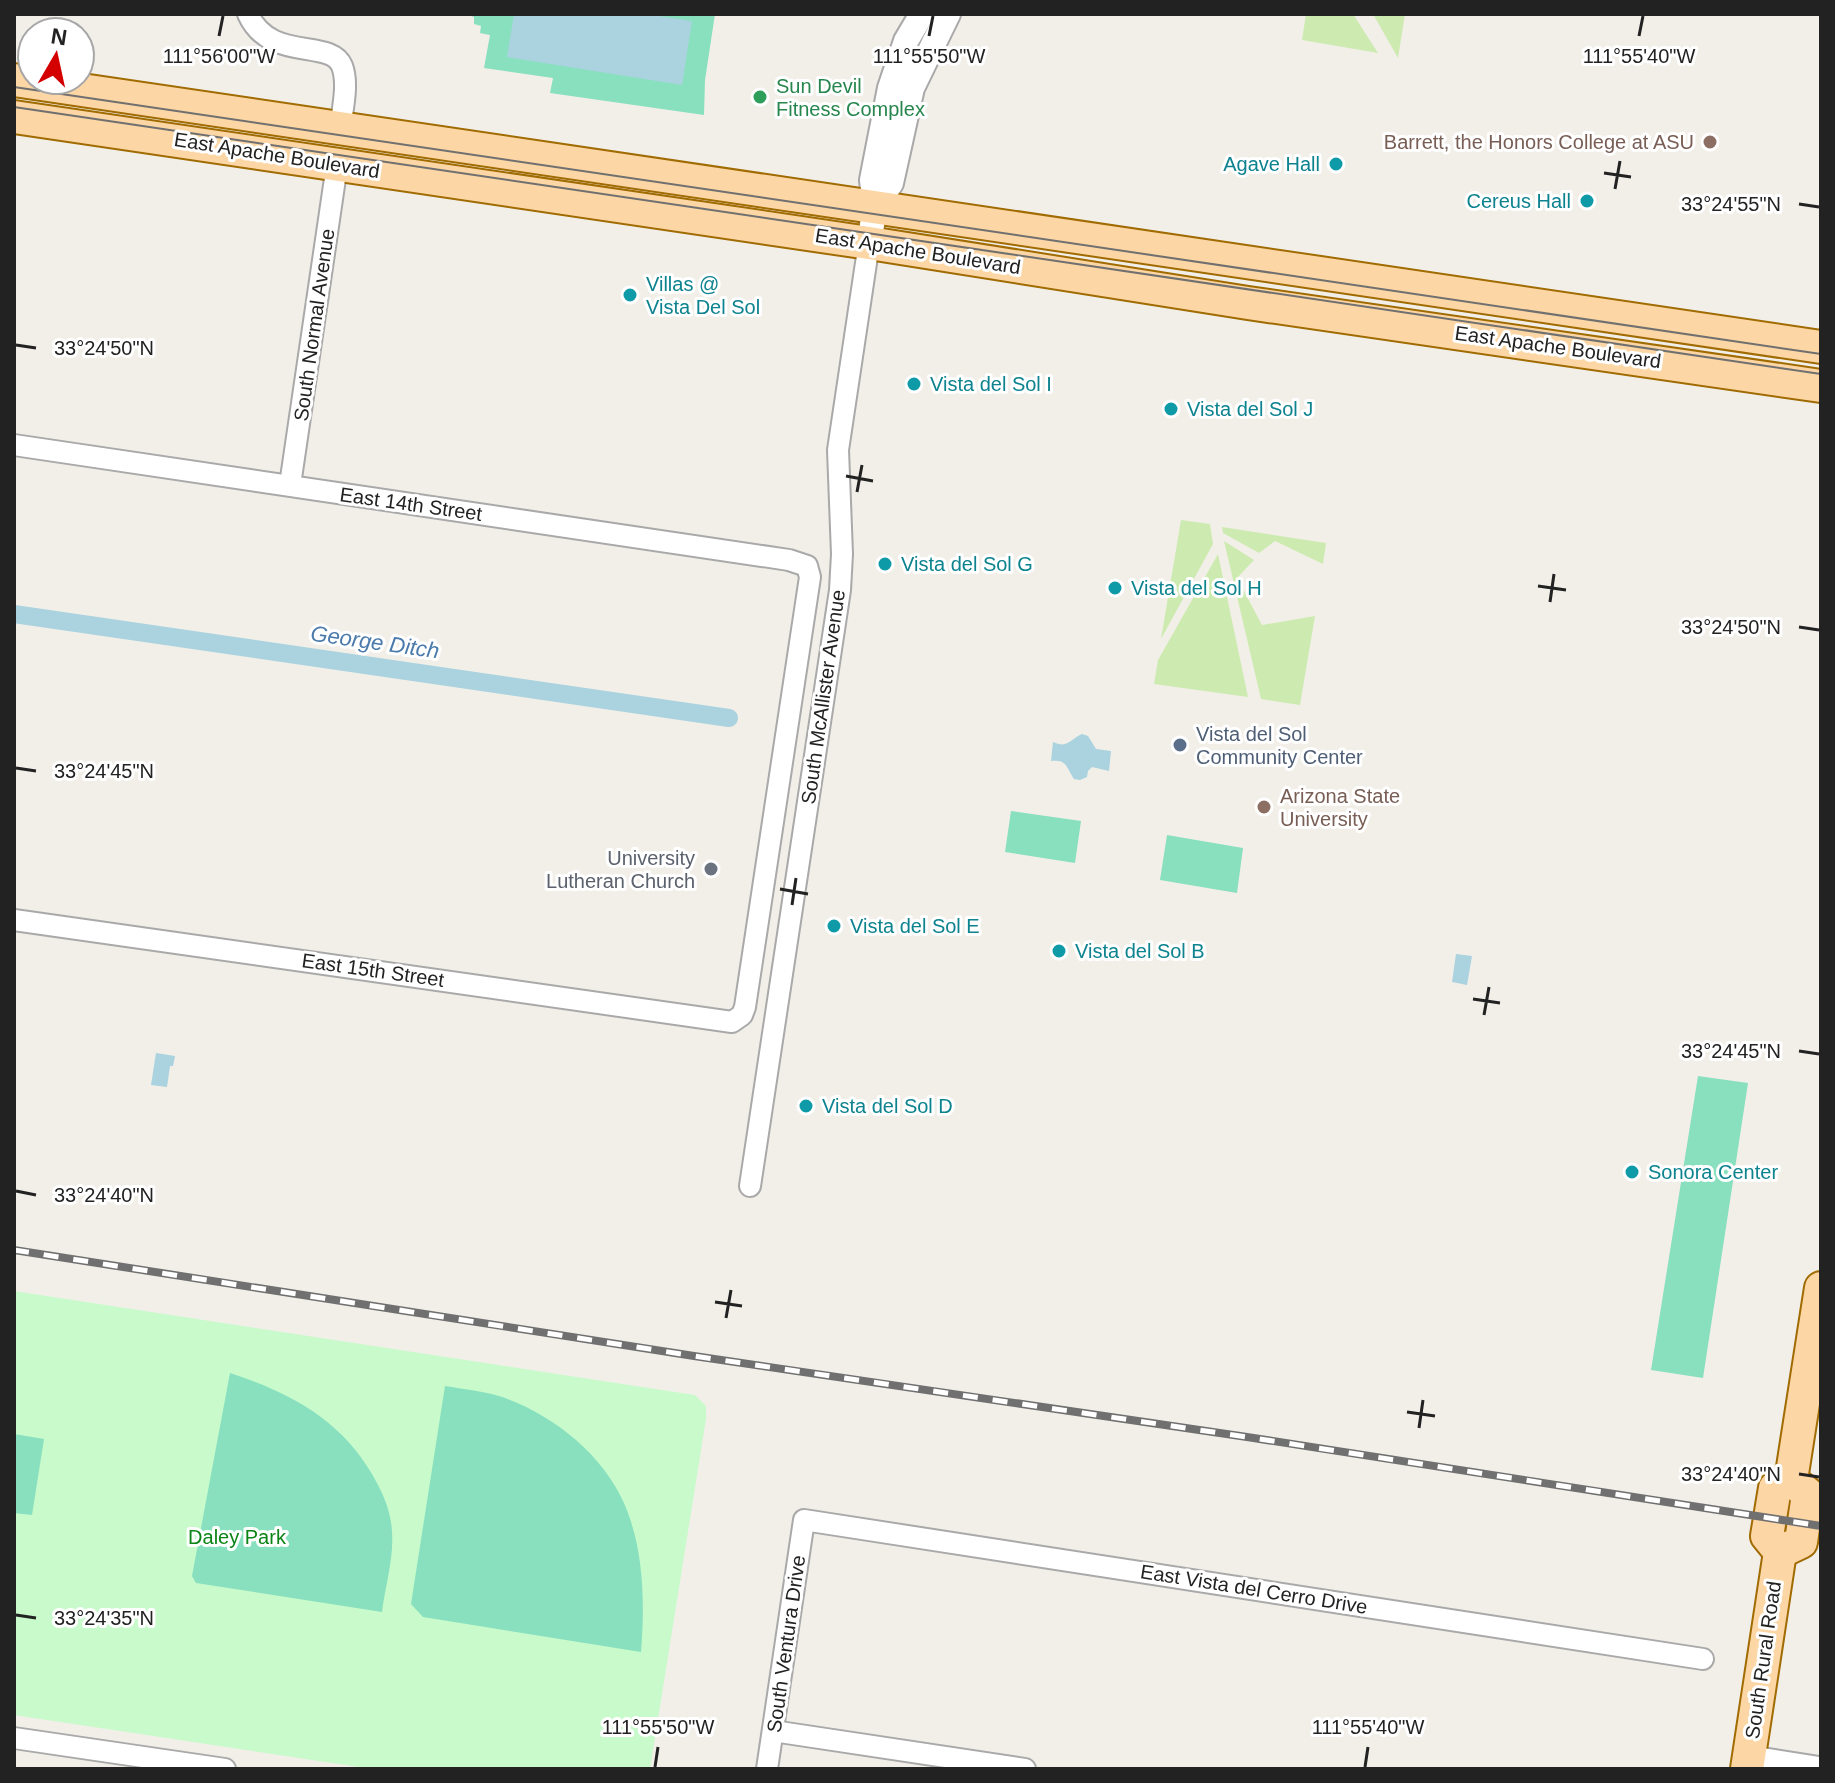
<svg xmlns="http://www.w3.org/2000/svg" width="1835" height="1783" font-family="Arial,sans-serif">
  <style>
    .grass { fill: #cdebb0 }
    .park { fill: #c8facc }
    .pitch { fill: #88e0be }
    .water { fill: #aad3df }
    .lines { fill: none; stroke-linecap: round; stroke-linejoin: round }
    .canal { stroke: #aad3df; stroke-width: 18 }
    .minor-casing { stroke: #a9a9a9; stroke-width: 24 }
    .tertiary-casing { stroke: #a9a9a9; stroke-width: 28 }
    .primary-casing { stroke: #a06b00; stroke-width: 36 }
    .minor { stroke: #fff; stroke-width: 20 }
    .tertiary { stroke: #fff; stroke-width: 24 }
    .primary { stroke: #fcd6a4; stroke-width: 32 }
    .tram { stroke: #707070; stroke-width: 2 }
    .rail-casing { stroke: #707070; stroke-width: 8 }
    .rail { stroke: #fff; stroke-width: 5; stroke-dasharray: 15; stroke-linecap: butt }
    .ticks { fill: none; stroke: #222; stroke-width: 3 }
    .leisure-dot { fill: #2e9e5b; stroke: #fff; stroke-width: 3 }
    .education-dot { fill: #8d6e63; stroke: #fff; stroke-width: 3 }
    .culture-dot { fill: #0f9aa8; stroke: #fff; stroke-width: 3 }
    .service-dot { fill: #5c6f8a; stroke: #fff; stroke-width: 3 }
    .worship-dot { fill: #6b7280; stroke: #fff; stroke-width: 3 }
    .labels { text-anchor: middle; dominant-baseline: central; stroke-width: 6; stroke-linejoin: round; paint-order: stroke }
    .leisure-label { font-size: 20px; fill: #27864d; stroke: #fff; text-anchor: start }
    .education-label { font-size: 20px; fill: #785e54; stroke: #fff; text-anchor: end }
    .street-label { font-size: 20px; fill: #222; stroke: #fff }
    .culture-label { font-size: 20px; fill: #0d838f; stroke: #fff; text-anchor: start }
    .service-label { font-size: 20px; fill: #4e5e75; stroke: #fff; text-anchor: start }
    .worship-label { font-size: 20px; fill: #5b616d; stroke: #fff; text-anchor: end }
    .park-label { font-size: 20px; fill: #0c8416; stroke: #fff }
    .water-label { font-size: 22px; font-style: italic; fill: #4a7aab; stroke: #fff }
    .ticks-label { font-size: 20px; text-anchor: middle; fill: #222; stroke: #fff; stroke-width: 6; stroke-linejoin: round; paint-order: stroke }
  </style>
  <rect width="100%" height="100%" fill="#f2efe9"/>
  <g class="grass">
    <polygon points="1306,14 1353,14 1378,53 1302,40"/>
    <polygon points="1373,14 1405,14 1398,58"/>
    <polygon points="1181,520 1210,524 1213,544 1161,639"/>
    <polygon points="1222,527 1326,543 1323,564 1275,541 1259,553 1223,533"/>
    <polygon points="1224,541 1254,560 1237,578 1262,625 1315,616 1300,705 1261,699"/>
    <polygon points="1218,554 1248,697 1154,684 1158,660"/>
  </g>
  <polygon class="park" points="14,1291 695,1395 706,1406 706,1419 650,1769 372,1769 14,1715"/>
  <g class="pitch">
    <polygon points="466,14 715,14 705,80 704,115 550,93 553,78 484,68 490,35 480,33 481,26 474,24 474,17"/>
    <polygon points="1011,811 1081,821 1075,863 1005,852"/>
    <polygon points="1167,835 1243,848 1237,893 1160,880"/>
    <polygon points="1698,1076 1748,1083 1703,1378 1651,1370"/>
    <path d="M 230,1373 C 289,1392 340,1419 372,1474 C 383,1493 391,1511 392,1532 C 394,1558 385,1587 382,1612 L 196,1583 L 192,1576 Z"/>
    <path d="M 445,1386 C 463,1389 482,1391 499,1396 C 549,1412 601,1452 623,1501 C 644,1547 645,1602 641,1652 L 423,1617 L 411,1604 Z"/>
    <polygon points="14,1434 44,1439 32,1515 14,1513"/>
  </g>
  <g class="water">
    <polygon points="514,14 646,14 692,21 682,85 507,57"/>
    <path d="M 1082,734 L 1088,736 L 1096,749 L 1111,751 L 1109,771 L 1092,767 L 1088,771 L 1087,777 L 1080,780 L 1074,779 C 1066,767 1067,759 1051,761 L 1053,742 C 1068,749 1070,739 1082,734 Z"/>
    <polygon points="1456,954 1472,956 1467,985 1452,982"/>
    <polygon points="156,1053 175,1056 173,1066 170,1066 167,1087 151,1085"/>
  </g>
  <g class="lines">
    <polyline class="canal" points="14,614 729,718"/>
    <g class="minor-casing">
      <g id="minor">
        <path d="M 248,14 C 270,63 331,38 342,66 C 349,84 342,111 340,129"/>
        <polyline points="14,445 789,560 807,566 810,577 745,1007 742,1015 732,1022 14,920"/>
        <polyline points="290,485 337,165"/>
        <polyline points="750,1186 840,590 842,554 838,450 869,243"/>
        <polyline points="773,1731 1025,1769"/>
        <polyline points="14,1738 225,1769"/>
        <polyline points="767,1769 804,1520 1703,1659"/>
      </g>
    </g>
    <g class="tertiary-casing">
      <g id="tertiary">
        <polyline points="875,207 891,183 912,88 948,14"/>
        <polyline points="869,243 875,207 872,180 890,88 906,41 922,14"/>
        <polyline points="1749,1758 1819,1769"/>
      </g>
    </g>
    <g class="primary-casing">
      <g id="primary">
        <polyline points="14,80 1821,347"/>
        <polyline points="14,117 869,243 1248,303 1821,386"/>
        <polyline points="1791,1480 1821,1288"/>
        <polyline points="1780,1552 1801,1542 1808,1494 1791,1480"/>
        <polyline points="1747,1769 1780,1552 1767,1536 1775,1488 1791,1480"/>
      </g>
    </g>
    <use href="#minor" class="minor"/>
    <use href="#tertiary" class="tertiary"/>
    <use href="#primary" class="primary"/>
    <g class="tram">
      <polyline points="14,87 1821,354"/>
      <polyline points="14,107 1821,374"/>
    </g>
    <g class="rail-casing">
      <polyline id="rail" points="14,1250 694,1356 1247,1437 1821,1526"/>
    </g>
    <use href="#rail" class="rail"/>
  </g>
  <path class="ticks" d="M 219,36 L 223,16M 929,36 L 933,16M 1639,36 L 1643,16M 1604,173 L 1631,177M 1615,189 L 1620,161M 1799,204 L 1819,207M 16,345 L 36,348M 846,476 L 873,481M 857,492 L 862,465M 1538,586 L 1566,590M 1550,602 L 1554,574M 1799,627 L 1819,630M 16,768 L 36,771M 780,889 L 808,894M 792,905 L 796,878M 1473,999 L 1500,1003M 1484,1015 L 1489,987M 1799,1051 L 1819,1054M 16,1191 L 36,1195M 715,1302 L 742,1306M 726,1318 L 731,1290M 1407,1412 L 1435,1416M 1419,1428 L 1423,1400M 1799,1474 L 1819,1477M 16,1615 L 36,1618M 655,1767 L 658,1747M 1365,1767 L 1368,1747"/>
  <circle class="leisure-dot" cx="760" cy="97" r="8"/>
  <g class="education-dot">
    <circle cx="1710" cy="142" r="8"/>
    <circle cx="1264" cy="807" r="8"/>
  </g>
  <g class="culture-dot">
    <circle cx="1336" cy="164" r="8"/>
    <circle cx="1587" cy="201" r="8"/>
    <circle cx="630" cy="295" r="8"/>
    <circle cx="914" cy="384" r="8"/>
    <circle cx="1171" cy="409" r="8"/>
    <circle cx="885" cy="564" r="8"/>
    <circle cx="1115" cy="588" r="8"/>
    <circle cx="834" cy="926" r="8"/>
    <circle cx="1059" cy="951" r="8"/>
    <circle cx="806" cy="1106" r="8"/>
    <circle cx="1632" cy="1172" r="8"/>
  </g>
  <circle class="service-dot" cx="1180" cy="745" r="8"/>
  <circle class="worship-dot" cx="711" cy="869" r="8"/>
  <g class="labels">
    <g class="leisure-label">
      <text x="776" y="86">Sun Devil<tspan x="776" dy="23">Fitness Complex</tspan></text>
    </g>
    <g class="education-label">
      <text x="1694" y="142">Barrett, the Honors College at ASU</text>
      <text x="1280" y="796" text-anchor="start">Arizona State<tspan x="1280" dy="23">University</tspan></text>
    </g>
    <g class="street-label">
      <text transform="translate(277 155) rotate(9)">East Apache Boulevard</text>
      <text transform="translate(918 251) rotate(9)">East Apache Boulevard</text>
      <text transform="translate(314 325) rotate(-82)">South Normal Avenue</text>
      <text transform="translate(1558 347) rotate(8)">East Apache Boulevard</text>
      <text transform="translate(411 504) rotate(8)">East 14th Street</text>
      <text transform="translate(823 697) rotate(-82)">South McAllister Avenue</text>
      <text transform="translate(373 970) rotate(8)">East 15th Street</text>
      <text transform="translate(1254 1589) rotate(9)">East Vista del Cerro Drive</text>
      <text transform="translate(786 1644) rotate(-82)">South Ventura Drive</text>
      <text transform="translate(1763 1660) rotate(-82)">South Rural Road</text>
    </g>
    <g class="culture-label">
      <text x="1320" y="164" text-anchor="end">Agave Hall</text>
      <text x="1571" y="201" text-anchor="end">Cereus Hall</text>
      <text x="646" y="284">Villas @<tspan x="646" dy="23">Vista Del Sol</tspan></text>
      <text x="930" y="384">Vista del Sol I</text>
      <text x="1187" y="409">Vista del Sol J</text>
      <text x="901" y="564">Vista del Sol G</text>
      <text x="1131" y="588">Vista del Sol H</text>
      <text x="850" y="926">Vista del Sol E</text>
      <text x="1075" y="951">Vista del Sol B</text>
      <text x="822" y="1106">Vista del Sol D</text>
      <text x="1648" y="1172">Sonora Center</text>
    </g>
    <g class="service-label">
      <text x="1196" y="734">Vista del Sol<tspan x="1196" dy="23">Community Center</tspan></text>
    </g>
    <g class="worship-label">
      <text x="695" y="858">University<tspan x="695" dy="23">Lutheran Church</tspan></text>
    </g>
    <g class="park-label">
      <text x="237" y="1537">Daley Park</text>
    </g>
    <g class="water-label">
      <text transform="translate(375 642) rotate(8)">George Ditch</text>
    </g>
  </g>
  <g class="ticks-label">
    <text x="219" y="63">111°56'00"W</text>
    <text x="929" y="63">111°55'50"W</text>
    <text x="1639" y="63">111°55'40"W</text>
    <text x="1731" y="211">33°24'55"N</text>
    <text x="104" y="355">33°24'50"N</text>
    <text x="1731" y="634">33°24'50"N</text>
    <text x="104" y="778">33°24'45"N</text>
    <text x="1731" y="1058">33°24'45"N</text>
    <text x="104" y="1202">33°24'40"N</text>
    <text x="1731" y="1481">33°24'40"N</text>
    <text x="104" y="1625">33°24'35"N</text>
    <text x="658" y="1734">111°55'50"W</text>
    <text x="1368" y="1734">111°55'40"W</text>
  </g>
  <rect width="1835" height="1783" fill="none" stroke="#222222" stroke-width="32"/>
  <g transform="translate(56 56) rotate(9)"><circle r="38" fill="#ffffff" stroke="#a7a7a7" stroke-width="2"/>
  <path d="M0-6L14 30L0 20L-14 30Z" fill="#d40000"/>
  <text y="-12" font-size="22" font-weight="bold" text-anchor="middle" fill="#222222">N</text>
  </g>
</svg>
